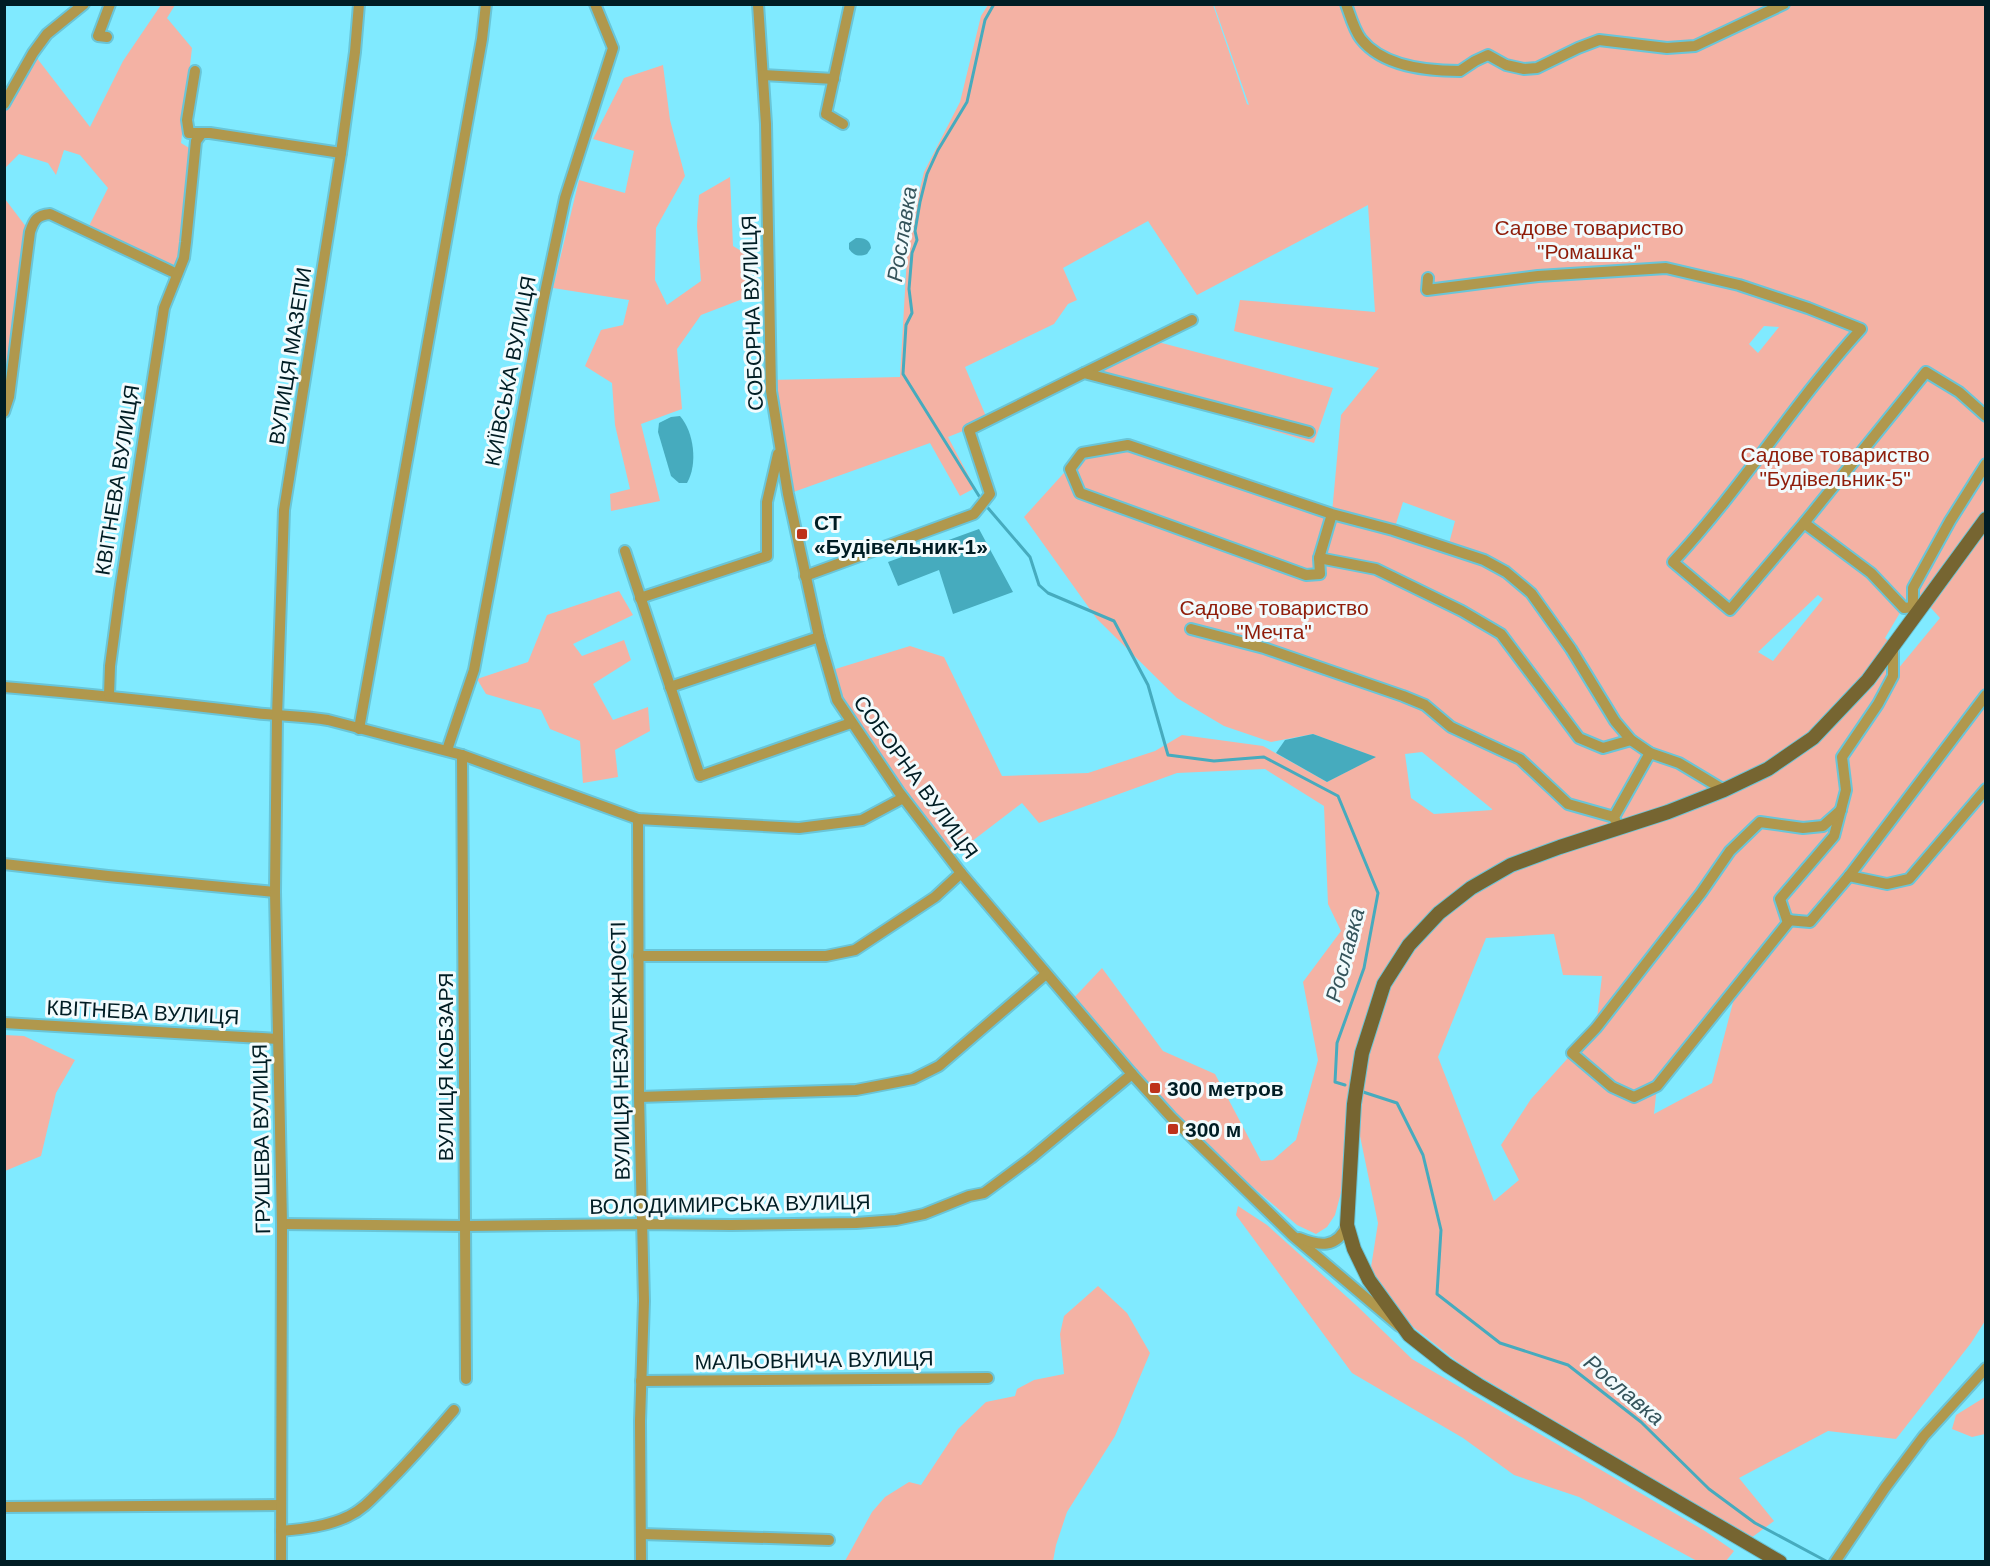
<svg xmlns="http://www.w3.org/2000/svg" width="1990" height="1566" font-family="Arial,sans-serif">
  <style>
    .green { fill: #f4b2a4; fill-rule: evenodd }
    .water { fill: #46abbe }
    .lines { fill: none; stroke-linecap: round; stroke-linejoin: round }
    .stream { stroke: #46abbe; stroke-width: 3 }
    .minor-casing { stroke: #69c5d8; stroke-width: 14 }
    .major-casing { stroke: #69c5d8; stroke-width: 16 }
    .minor { stroke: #b0984d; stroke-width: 10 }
    .major { stroke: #766531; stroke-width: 14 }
    .poi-dot { fill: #be321b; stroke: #f2fbfd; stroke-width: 2 }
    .labels { text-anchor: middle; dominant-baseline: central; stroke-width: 6; stroke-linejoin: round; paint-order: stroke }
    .park-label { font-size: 21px; fill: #8f1d0a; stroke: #f2fbfd }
    .street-label { font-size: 21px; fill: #001d24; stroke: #f2fbfd }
    .poi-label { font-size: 21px; font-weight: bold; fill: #001d24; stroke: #f2fbfd; text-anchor: start }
    .water-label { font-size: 22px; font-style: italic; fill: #35545b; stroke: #f2fbfd }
  </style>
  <rect width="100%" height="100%" fill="#80eaff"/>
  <g class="green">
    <polygon points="161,5 175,5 167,18 192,48 181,143 194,151 177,274 86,232 108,188 80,155 64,150 56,175 48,163 19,154 5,168 5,104 33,53 90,127 123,61"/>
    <path d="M 988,5 L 1213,5 L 1247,104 L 1249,105 L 1214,5 L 1985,5 L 1985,1321 L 1971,1343 L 1896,1439 L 1828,1431 L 1739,1478 L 1774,1521 L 1751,1538 L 1464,1367 L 1389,1308 L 1369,1280 L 1378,1223 L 1354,1107 L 1350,1159 L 1335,1215 L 1327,1227 L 1316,1234 L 1297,1225 L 1171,1117 L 1070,1002 L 1102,968 L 1163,1051 L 1215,1074 L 1261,1161 L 1273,1160 L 1296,1140 L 1318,1060 L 1303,982 L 1341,931 L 1328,904 L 1324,806 L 1265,769 L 1177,773 L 1039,823 L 1022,803 L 950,858 L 851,723 L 829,671 L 910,646 L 944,657 L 1002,776 L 1088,773 L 1155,751 L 1182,735 L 1263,746 L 1327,782 L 1375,757 L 1313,734 L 1271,742 L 1224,726 L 1177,698 L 1097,619 L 1024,517 L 1082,453 L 1128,445 L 1332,513 L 1341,415 L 1379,368 L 1234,331 L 1240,300 L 1375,312 L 1368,205 L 1197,295 L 1148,221 L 1063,268 L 1077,300 L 1068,304 L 1054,324 L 965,367 L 988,421 L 948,437 L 975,488 L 960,496 L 930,443 L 788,494 L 770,380 L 900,377 L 908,239 L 924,172 L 960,102 L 981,16 ZM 1764,326 L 1779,327 L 1758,353 L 1749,344 ZM 1403,502 L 1455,521 L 1448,547 L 1394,530 ZM 1914,589 L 1940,618 L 1893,675 L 1893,645 L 1885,638 ZM 1818,595 L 1823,599 L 1773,661 L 1758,652 ZM 1422,752 L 1492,809 L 1492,810 L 1434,814 L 1411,798 L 1405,754 ZM 1554,934 L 1563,975 L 1602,976 L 1596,1027 L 1531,1099 L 1501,1145 L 1519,1180 L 1494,1201 L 1438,1057 L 1486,938 ZM 1737,987 L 1712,1083 L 1654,1114 L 1657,1086 Z"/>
    <polygon points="663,65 670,120 685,176 656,228 655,280 667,305 701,281 697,226 699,195 730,177 733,246 748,255 753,295 701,315 677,349 682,409 641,424 660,501 611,511 610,494 630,489 615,425 612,383 585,366 601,330 623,325 629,300 553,288 579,180 625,193 634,151 593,139 624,78"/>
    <polygon points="5,199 30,232 5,412"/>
    <polygon points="1158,342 1333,388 1314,443 1084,374"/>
    <polygon points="619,591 633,615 573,644 582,656 624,640 631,660 593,684 613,720 648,707 650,731 615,750 618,777 583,783 580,741 550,729 541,710 486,694 477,679 528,662 547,615"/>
    <polygon points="5,1035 24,1036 75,1060 56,1093 41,1156 5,1171"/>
    <polygon points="1238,1206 1267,1225 1357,1306 1412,1359 1705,1531 1734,1551 1726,1561 1697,1561 1579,1497 1514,1475 1463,1438 1352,1373 1236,1215"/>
    <polygon points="1098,1286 1127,1313 1150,1353 1115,1436 1067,1512 1056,1545 1053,1561 845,1561 872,1512 885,1497 909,1482 921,1485 958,1429 986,1402 1015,1396 1017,1389 1034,1380 1064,1374 1060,1334 1064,1316"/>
    <polygon points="1985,1397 1985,1434 1972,1437 1952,1429 1956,1415"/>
  </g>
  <g class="water">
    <path d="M 856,238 C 864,238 870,239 871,248 L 867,254 C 859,257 854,256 849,249 L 849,243 Z"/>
    <path d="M 680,416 C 694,432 698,464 687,483 L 679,483 L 671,476 L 658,432 L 659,423 L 671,417 Z"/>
    <polygon points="979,529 1013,592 953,614 939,570 898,586 888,562"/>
    <polygon points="1313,734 1376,757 1327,782 1276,753 1285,740"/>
  </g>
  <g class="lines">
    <g class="stream">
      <polyline points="979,496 903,374 906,325 912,313 909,289 912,253 917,240 915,231 920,202 927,174 938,150 967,102 985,20 994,4"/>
      <polyline points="988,508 1030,557 1039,585 1048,593 1114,621 1148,685 1168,755 1214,761 1264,757 1338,796 1378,893 1364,968 1337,1043 1335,1082 1345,1085"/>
      <polyline points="1360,1091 1397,1103 1423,1155 1441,1230 1437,1294 1500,1343 1568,1365 1641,1422 1709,1489 1755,1523 1826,1561"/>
    </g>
    <g class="minor-casing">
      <g id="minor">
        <polyline points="758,4 766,124 771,391 788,494 819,637 837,700 899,792 961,873 1132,1074 1171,1117 1293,1236 1399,1326"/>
        <path d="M 1346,4 C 1350,15 1354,30 1361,39 C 1383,67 1427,71 1460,71 L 1475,61 L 1488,55 L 1506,65 L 1524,69 L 1537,68 L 1578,48 L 1599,40 L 1667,48 L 1695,46 L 1784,4"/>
        <polyline points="107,37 98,36 110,4"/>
        <polyline points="195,71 187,120 189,133 202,133"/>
        <polyline points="763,75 834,79"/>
        <polyline points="4,104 33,53 47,34 84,4"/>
        <polyline points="843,124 826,114 850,4"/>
        <path d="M 1428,278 L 1427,290 L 1538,276 L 1666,268 L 1739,285 L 1808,308 L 1861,329 C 1794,403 1741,489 1673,562 L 1730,610 L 1804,523 L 1926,372 L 1959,392 L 1986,416"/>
        <polyline points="1084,373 1192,320"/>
        <path d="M 4,412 L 9,397 L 30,232 C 34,220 37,215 50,214 L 177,274"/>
        <polyline points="1332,514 1319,558 1320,574 1306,575 1080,493 1070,469 1082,453 1128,445 1332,514 1393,530 1484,560 1506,572 1531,593 1571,649 1615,721 1631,740 1650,753 1679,763 1724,790"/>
        <polyline points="1804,523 1871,573 1904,608 1913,607"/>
        <polyline points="625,551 700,776 851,723"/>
        <polyline points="1319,558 1376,569 1462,611 1501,634 1579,738 1603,748 1631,740"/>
        <polyline points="805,576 974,514 990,494 969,430 1084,373 1309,432"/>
        <polyline points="640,598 767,556 767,502 778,454"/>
        <polyline points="1918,612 1913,607 1913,588 1950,521 1986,464"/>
        <polyline points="1191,629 1264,648 1403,696 1425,705 1451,727 1520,759 1568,804 1614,817"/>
        <polyline points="1893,645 1893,676 1878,704 1842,757 1846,790 1834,836 1780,899 1787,920 1810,922 1849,876 1986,695"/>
        <path d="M 4,687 C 88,694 172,703 255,713 C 280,716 304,716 328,720 L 462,755 L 638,819 L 799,828 L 862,820 L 903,798"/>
        <polyline points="670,687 819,637"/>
        <polyline points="109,695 110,666 120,591 164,308 184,258 186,242 196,141 202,133 210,133 341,153"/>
        <polyline points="359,729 482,39 486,4"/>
        <polyline points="447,750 474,670 543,302 565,198 613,48 595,4"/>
        <polyline points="462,755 466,1379"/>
        <polyline points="638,819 639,1097 644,1301 640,1421 641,1562"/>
        <polyline points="1616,822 1614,817 1650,753"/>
        <polyline points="4,864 108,876 275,892"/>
        <polyline points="1849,876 1887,884 1909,879 1986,789"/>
        <polyline points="1790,920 1657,1086 1634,1097 1612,1087 1572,1053 1596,1028 1701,893 1730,851 1760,822 1803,828 1823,826 1841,810"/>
        <polyline points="638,956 826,956 855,950 935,897 961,873"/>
        <polyline points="4,1023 278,1039"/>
        <polyline points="639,1097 856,1090 913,1079 939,1066 1046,974"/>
        <polyline points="282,1224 466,1226 642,1224 731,1225 856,1223 896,1220 924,1214 969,1196 984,1193 1031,1158 1132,1074"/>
        <path d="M 1299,1238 C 1319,1246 1337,1249 1347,1225"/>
        <polyline points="641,1381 988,1378"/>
        <polyline points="4,1507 281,1505"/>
        <path d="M 281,1531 C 304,1529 329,1526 349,1516 C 362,1510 372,1499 382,1489 C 407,1464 431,1437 454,1410"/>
        <polyline points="642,1534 829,1540"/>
        <polyline points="281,1562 282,1224 275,892 277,716 284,510 341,153 355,52 359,4"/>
        <polyline points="1835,1562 1885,1488 1924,1436 1986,1368"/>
      </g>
    </g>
    <g class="major-casing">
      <polyline id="major" points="1780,1562 1478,1385 1447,1365 1409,1335 1369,1280 1354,1249 1347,1225 1354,1104 1362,1053 1384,984 1409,945 1439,913 1471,888 1511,865 1560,847 1668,812 1724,790 1768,769 1813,738 1868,680 1986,519"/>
    </g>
    <use href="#minor" class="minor"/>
    <use href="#major" class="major"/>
  </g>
  <g class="poi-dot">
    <rect x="796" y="528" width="12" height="12" rx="3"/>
    <rect x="1149" y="1082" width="12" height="12" rx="3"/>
    <rect x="1167" y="1123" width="12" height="12" rx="3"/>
  </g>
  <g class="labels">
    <g class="park-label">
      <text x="1589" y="227">Садове товариство<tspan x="1589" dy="24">"Ромашка"</tspan></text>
      <text x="1835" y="454">Садове товариство<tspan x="1835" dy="24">"Будівельник-5"</tspan></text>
      <text x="1274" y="607">Садове товариство<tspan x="1274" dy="24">"Мечта"</tspan></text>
    </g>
    <g class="street-label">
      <text transform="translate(752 313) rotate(-92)">СОБОРНА ВУЛИЦЯ</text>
      <text transform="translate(290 356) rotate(-81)">ВУЛИЦЯ МАЗЕПИ</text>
      <text transform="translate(510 371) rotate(-79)">КИЇВСЬКА ВУЛИЦЯ</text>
      <text transform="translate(117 480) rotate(-81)">КВІТНЕВА ВУЛИЦЯ</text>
      <text transform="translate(916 777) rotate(54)">СОБОРНА ВУЛИЦЯ</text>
      <text transform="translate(143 1012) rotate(3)">КВІТНЕВА ВУЛИЦЯ</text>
      <text transform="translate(620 1051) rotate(-91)">ВУЛИЦЯ НЕЗАЛЕЖНОСТІ</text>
      <text transform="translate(445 1067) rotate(-90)">ВУЛИЦЯ КОБЗАРЯ</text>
      <text transform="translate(261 1139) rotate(-91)">ГРУШЕВА ВУЛИЦЯ</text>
      <text transform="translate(730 1204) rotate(-1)">ВОЛОДИМИРСЬКА ВУЛИЦЯ</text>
      <text transform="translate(814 1360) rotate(-1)">МАЛЬОВНИЧА ВУЛИЦЯ</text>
    </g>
    <g class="poi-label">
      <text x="814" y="522">СТ<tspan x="814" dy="24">«Будівельник-1»</tspan></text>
      <text x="1167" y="1088">300 метров</text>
      <text x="1185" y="1129">300 м</text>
    </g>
    <g class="water-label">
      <text transform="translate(902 234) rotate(-81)">Рославка</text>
      <text transform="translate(1345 955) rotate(-75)">Рославка</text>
      <text transform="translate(1624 1390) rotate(40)">Рославка</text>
    </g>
  </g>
  <rect width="1990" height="1566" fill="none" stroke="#001d24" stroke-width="12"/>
</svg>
